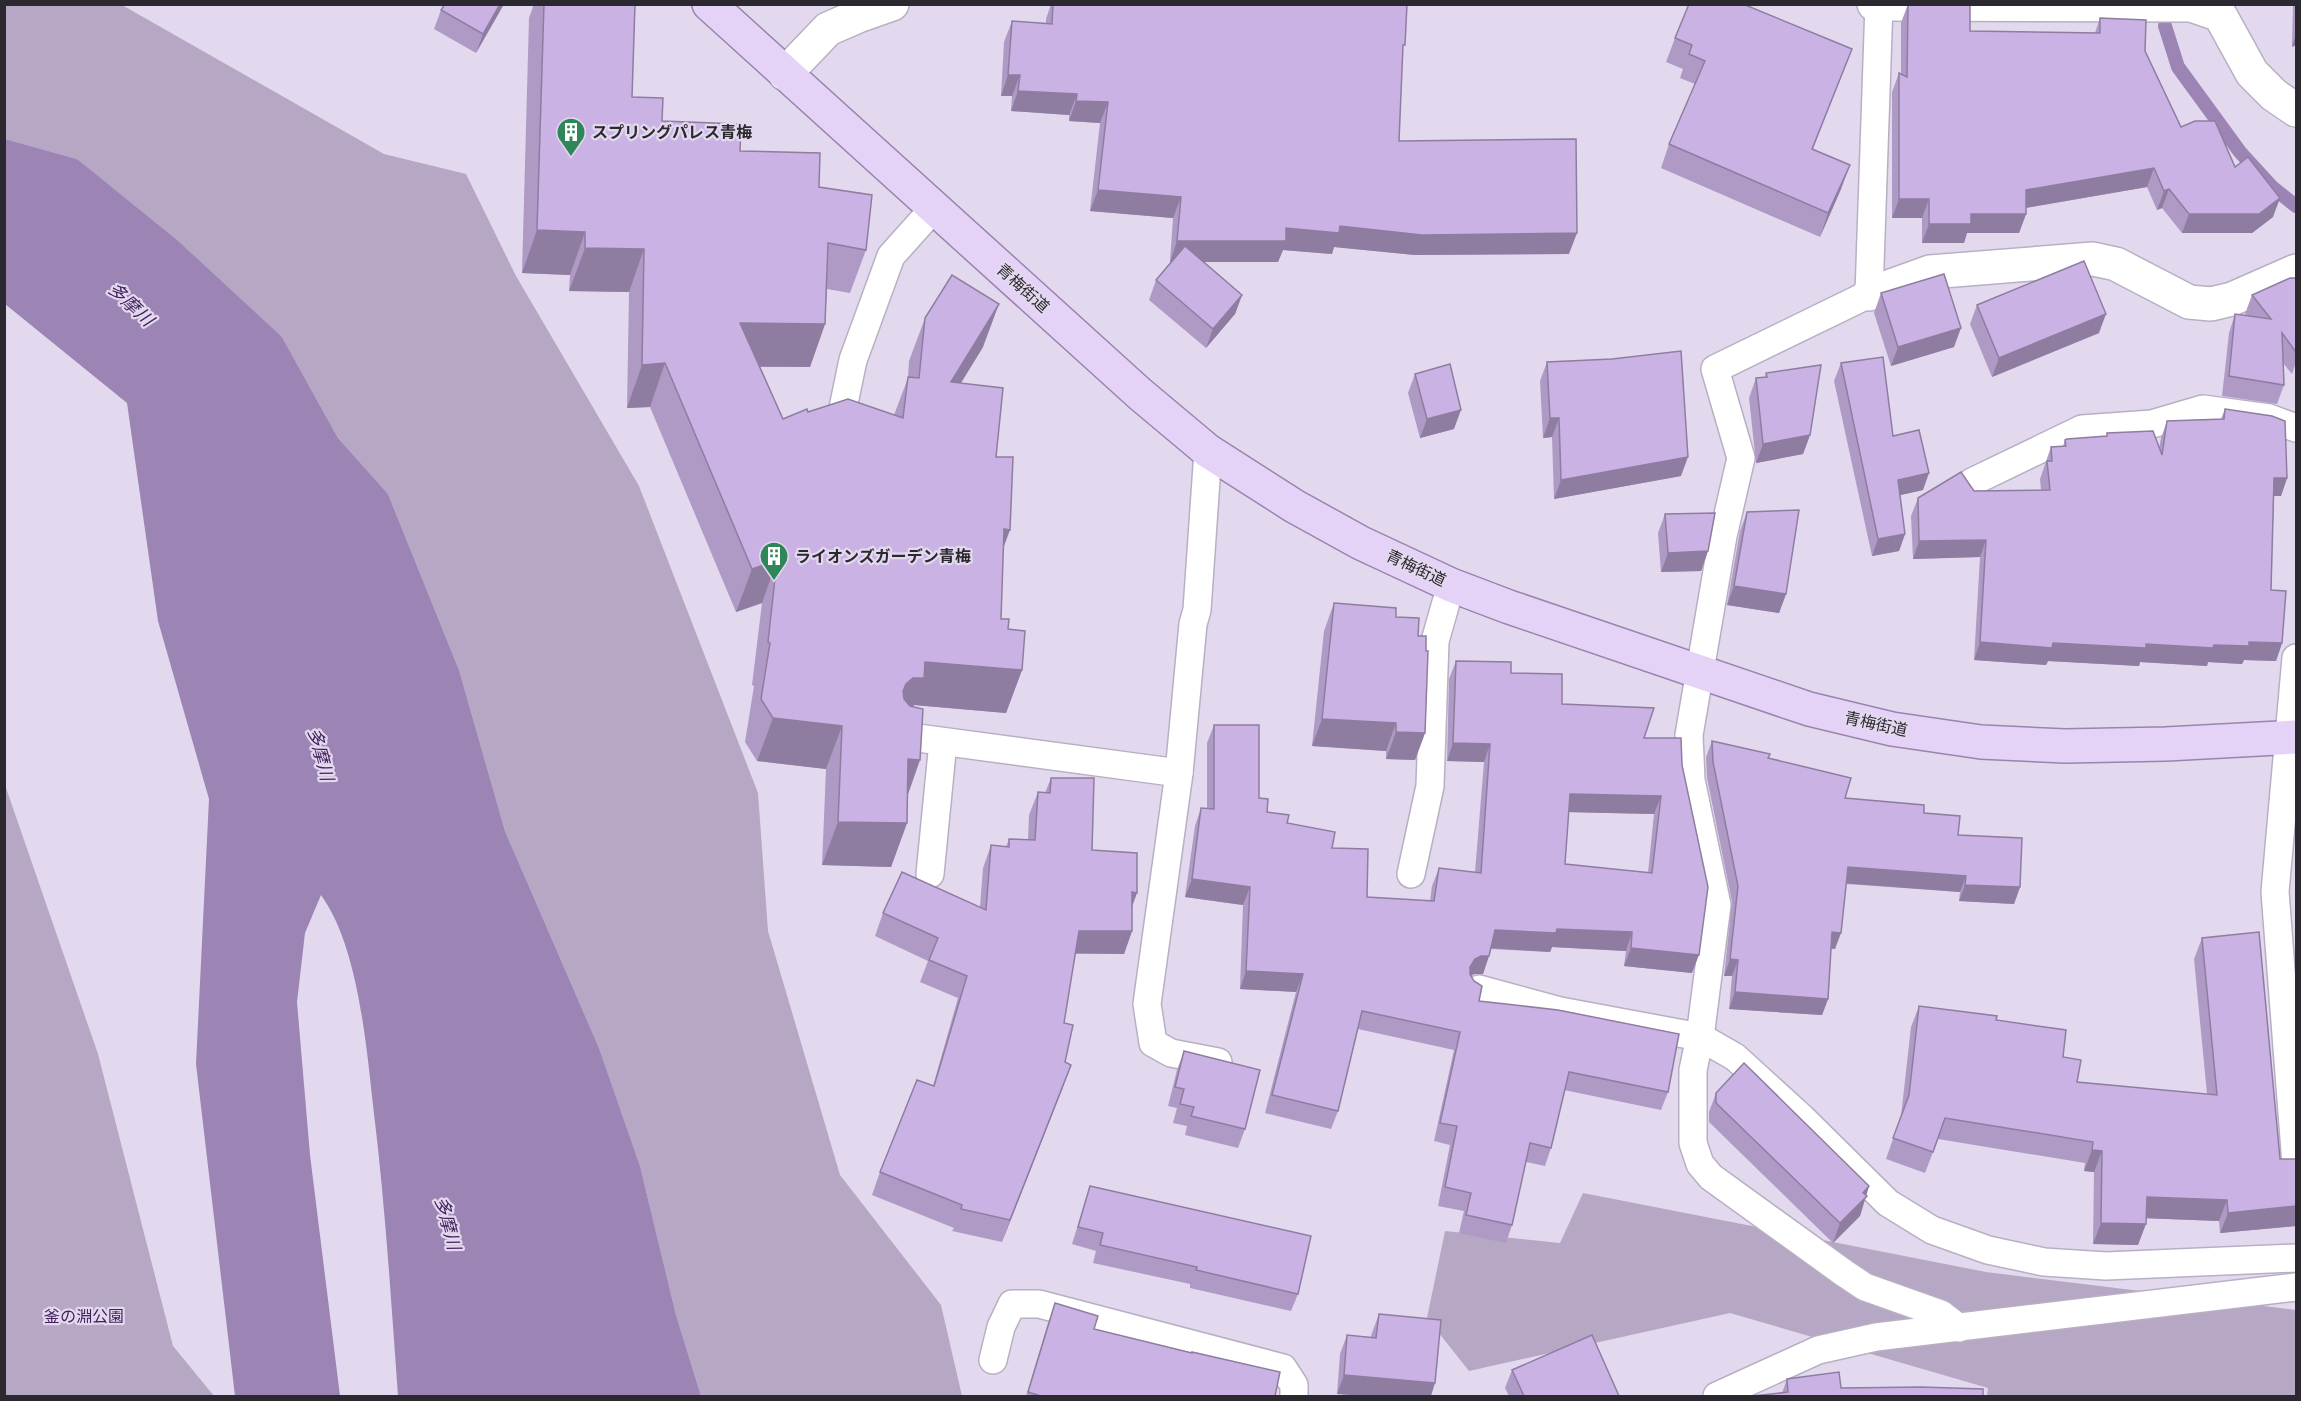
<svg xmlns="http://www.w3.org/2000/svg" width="2301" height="1401" font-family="'Public Sans','Noto Sans JP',sans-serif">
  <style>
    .green { fill: #b6a7c5 }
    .water { fill: #9c84b4 }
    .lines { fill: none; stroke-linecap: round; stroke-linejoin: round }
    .stream { stroke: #9c84b4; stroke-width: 14 }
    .service-casing { stroke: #b9afc3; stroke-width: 30 }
    .minor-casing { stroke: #b9afc3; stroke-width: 36 }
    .primary-casing { stroke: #9984ad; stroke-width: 36 }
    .service { stroke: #fff; stroke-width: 27 }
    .minor { stroke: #fff; stroke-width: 33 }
    .primary { stroke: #e5d3f7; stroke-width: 33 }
    .wall { fill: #af99c5; fill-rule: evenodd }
    .shaded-wall { fill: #8e7da0 }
    .building { fill: #cbb2e5; stroke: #8e7da0; stroke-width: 1.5; fill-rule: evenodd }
    .labels { text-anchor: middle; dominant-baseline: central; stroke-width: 4.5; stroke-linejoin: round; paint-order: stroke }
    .poi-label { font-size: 16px; font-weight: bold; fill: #2c2830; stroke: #e3d9ee; text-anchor: start }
    .street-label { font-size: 16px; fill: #2c2830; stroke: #e3d9ee }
    .park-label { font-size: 16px; fill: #41205b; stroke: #e3d9ee }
    .water-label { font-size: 18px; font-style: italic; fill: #43215d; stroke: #e3d9ee }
  </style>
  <rect width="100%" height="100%" fill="#e3d9ee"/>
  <g class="green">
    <polygon points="4,5 122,5 384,154 466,174 516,276 639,486 758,793 768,931 840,1175 941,1305 962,1396 701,1396 676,1315 640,1166 599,1048 505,831 459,670 388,494 338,438 282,337 77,159 5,139"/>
    <polygon points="5,785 98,1054 173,1346 214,1396 5,1396"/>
    <polygon points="1583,1193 1986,1272 2296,1310 2296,1396 1987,1396 1988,1388 1730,1313 1469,1371 1427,1318 1445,1231 1560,1243"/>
  </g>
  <path class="water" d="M 5,139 L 77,159 L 178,241 L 282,337 L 338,438 L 388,494 L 459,670 L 505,831 L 599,1048 L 640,1166 L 676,1315 L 701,1396 L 398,1396 C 391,1299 385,1202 373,1105 C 366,1043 358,946 321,895 L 305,933 L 297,1002 L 310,1155 L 340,1396 L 235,1396 L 196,1064 L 209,799 L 158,621 L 127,403 L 5,304 Z"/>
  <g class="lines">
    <polyline class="stream" points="2165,26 2178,67 2240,152 2272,187 2296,206"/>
    <g class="service-casing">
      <g id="service">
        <polyline points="1879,4 1869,294 1715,369 1741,458 1723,536 1689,735 1691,780 1717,905 1700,1037 1693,1070 1693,1143 1700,1164 1711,1177 1844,1273 1865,1287 1941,1314 1959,1328"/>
        <polyline points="843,408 853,360 891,256 934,208"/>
        <polyline points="1208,451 1197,610 1193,624 1179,773 1147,1004 1153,1043 1171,1053 1218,1062"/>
        <polyline points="1972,482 2082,429 2152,424 2203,409 2269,418 2296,428"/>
        <polyline points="2296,658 2275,892 2296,1164"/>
        <polyline points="903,736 1179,773"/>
        <polyline points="930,874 943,742"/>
        <polyline points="1411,874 1430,786 1435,641 1451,585"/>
        <polyline points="1479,989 1560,1011 1700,1037 1735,1057 1802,1118 1888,1203 1932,1230 1988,1250 2044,1262 2106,1266 2296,1258"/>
        <polyline points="993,1360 1001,1327 1012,1304 1039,1304 1283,1368 1294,1385 1294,1396"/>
        <polyline points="1717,1396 1818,1350 1876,1337 2296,1287"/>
      </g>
    </g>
    <g class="minor-casing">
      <g id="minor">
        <polyline points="1874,4 2191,5 2220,15 2252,73 2274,95 2296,110"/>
        <polyline points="785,74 828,29 858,16 892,4"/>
        <polyline points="1869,294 1930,272 2093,259 2116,264 2189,302 2211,304 2232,299 2296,271"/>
      </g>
    </g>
    <g class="primary-casing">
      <polyline id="primary" points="709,4 1140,394 1208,451 1294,506 1361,543 1451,585 1509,607 1809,709 1892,729 1981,742 2065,746 2166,744 2296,737"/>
    </g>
    <use href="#service" class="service"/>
    <use href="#minor" class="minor"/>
    <use href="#primary" class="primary"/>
  </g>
  <g class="wall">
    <polygon points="445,4 504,4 476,53 434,29 441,10"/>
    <polygon points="534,4 635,4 632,97 662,121 740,151 819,187 866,250 850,293 827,289 825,324 810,367 760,367 783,419 808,412 894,415 908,378 909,361 925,318 983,347 961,383 996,457 1003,547 1001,619 1008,629 1022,670 1006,713 914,705 907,796 907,823 891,867 822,865 826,769 757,761 745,742 754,686 752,685 762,603 736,612 650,407 627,408 629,292 569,291 570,275 522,273 529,18"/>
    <polygon points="1051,4 1407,4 1402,51 1399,141 1569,254 1415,255 1334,247 1332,254 1283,250 1278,262 1203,262 1242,295 1235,314 1206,348 1149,300 1156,280 1172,262 1170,262 1173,218 1090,211 1100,123 1069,121 1069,115 1011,111 1012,96 1001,96 1004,42 1012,21 1046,23 1046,19"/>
    <polygon points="1908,4 1970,31 2095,33 2100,18 2145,51 2181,127 2235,167 2273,217 2252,233 2182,233 2162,208 2157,210 2147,187 2026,208 2026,214 2019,233 1967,233 1964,243 1922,243 1922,218 1892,218 1892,92 1899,73 1901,74 1901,23"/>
    <polygon points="2293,4 2296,4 2296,45 2292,47"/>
    <polygon points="1675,38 1852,49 1813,149 1841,189 1820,237 1661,168 1669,144 1695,84 1680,78 1683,69 1666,62"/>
    <polygon points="2296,278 2296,362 2292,374 2283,363 2284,385 2277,404 2222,396 2229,333 2235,314 2246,315 2245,314 2252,295"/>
    <polygon points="1881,293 1954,347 1891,366 1874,313"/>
    <polygon points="1977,305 2099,333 1992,377 1970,324"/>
    <polygon points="1547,362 1681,476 1554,499 1552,437 1543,438 1540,381"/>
    <polygon points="1841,363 1893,436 1923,490 1900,495 1905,534 1899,551 1872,556 1834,381"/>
    <polygon points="1766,373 1810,435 1803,454 1756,463 1749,398 1756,378 1765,377"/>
    <polygon points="1415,374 1454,429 1420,438 1408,393"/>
    <polygon points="2225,409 2287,478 2281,496 2274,496 2271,590 2282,643 2276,661 2244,660 2242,664 2208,662 2207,666 2140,662 2139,666 2048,661 2046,665 1974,660 1980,557 1913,559 1911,516 1918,498 1974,491 2041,490 2040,479 2051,447 2063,446 2065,440 2106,436 2107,433 2159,448 2161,438 2167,421 2221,419"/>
    <polygon points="1747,512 1786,594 1779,613 1727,605 1740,531"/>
    <polygon points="1665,514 1708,551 1701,571 1661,572 1658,533"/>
    <polygon points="1334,603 1396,617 1418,636 1425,733 1415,760 1386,759 1386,751 1312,746 1324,631"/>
    <path d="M 1456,661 L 1511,673 L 1562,704 L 1644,738 L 1681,738 L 1692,973 L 1624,966 L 1626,951 L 1552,947 L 1550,952 L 1491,949 L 1483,974 L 1474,974 L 1471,976 L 1479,1001 L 1668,1092 L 1661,1110 L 1564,1090 L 1551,1148 L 1545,1166 L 1526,1162 L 1512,1225 L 1506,1243 L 1459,1233 L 1464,1211 L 1438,1206 L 1450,1145 L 1434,1141 L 1454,1050 L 1358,1029 L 1338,1111 L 1331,1129 L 1265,1113 L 1296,992 L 1240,989 L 1243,905 L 1185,897 L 1195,826 L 1201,808 L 1207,808 L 1207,743 L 1214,725 L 1259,798 L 1267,812 L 1332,848 L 1367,897 L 1430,901 L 1432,886 L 1439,868 L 1475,872 L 1484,762 L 1447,761 L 1449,679 ZM 1569,812 L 1654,814 L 1648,873 L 1565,864 Z"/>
    <polygon points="1712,741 1768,758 1845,798 1924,813 1958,835 2020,887 2014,904 1959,901 1960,892 1846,884 1835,949 1831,949 1828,999 1822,1015 1729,1009 1732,976 1724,976 1732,902 1707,778 1706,757"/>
    <polygon points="1051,778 1092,850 1132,908 1132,931 1124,954 1075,954 1064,1023 1065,1062 1063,1087 1002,1242 952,1231 954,1228 872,1195 880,1172 933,1086 958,998 920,982 928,961 875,936 883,913 980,907 983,868 991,845 1006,847 1009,839 1028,840 1029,815 1038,792 1045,793"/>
    <polygon points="2202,938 2280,1159 2296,1159 2296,1226 2220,1233 2219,1221 2146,1218 2138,1245 2093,1244 2094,1172 2084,1171 2085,1163 1938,1139 1925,1173 1886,1159 1901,1116 1911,1027 1919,1006 1996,1020 2063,1057 2077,1082 2207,1094 2194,959"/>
    <polygon points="1184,1051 1245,1129 1238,1148 1185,1135 1187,1126 1173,1123 1177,1108 1168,1106 1177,1070"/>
    <polygon points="1716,1093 1869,1186 1860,1216 1833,1243 1709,1122 1709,1112"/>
    <polygon points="1090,1186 1298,1294 1291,1311 1190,1288 1190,1284 1093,1263 1096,1251 1072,1244"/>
    <polygon points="1055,1303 1094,1329 1191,1353 1275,1396 1026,1396 1048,1323"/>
    <polygon points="1379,1314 1431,1396 1366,1396 1337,1394 1340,1354 1347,1335 1371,1337 1372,1333"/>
    <polygon points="1512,1370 1619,1396 1509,1396 1505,1388"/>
    <polygon points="1787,1379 1841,1388 1782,1393"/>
  </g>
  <g class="shaded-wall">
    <polygon points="500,4 504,4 476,53 483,34"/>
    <polygon points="2296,34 2296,45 2292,47"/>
    <polygon points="1008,75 1020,75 1012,96 1001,96"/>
    <polygon points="1018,91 1077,94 1069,115 1011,111"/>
    <polygon points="1076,101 1108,102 1100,123 1069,121"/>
    <polygon points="1850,165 1841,189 1820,237 1828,213"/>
    <polygon points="2154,168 2147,187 2019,209 2026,190"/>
    <polygon points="2169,189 2162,208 2157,210 2164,191"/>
    <polygon points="1098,190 1181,197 1173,218 1090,211"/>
    <polygon points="2280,198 2273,217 2252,233 2182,233 2189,214"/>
    <polygon points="1899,199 1929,199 1922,218 1892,218"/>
    <polygon points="1971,214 2026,214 2019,233 1967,233 1964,243 1922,243 1929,224"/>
    <polygon points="1340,226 1577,233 1569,254 1415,255 1334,247 1332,254 1283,250 1278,262 1170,262 1177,241 1286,228"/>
    <polygon points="537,230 585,232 570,275 522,273"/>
    <polygon points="585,248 644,249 629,292 569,291"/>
    <polygon points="1242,295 1235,314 1206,348 1213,329"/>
    <polygon points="999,304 983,347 935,425 951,382"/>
    <polygon points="2106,314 2099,333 1992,377 1999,358"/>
    <polygon points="740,323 825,324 810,367 724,366"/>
    <polygon points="1961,328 1954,347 1891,366 1898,347"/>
    <polygon points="665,363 650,407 627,408 642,365"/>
    <polygon points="1461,410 1454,429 1420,438 1427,419"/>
    <polygon points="1550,418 1559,418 1552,437 1543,438"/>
    <polygon points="1810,435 1803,454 1756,463 1763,444"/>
    <polygon points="1688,457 1681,476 1554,499 1561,480"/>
    <polygon points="1929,473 1923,490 1892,497 1898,480"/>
    <polygon points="2274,478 2287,478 2281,496 2268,496"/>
    <polygon points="1004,529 1010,530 994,573"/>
    <polygon points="1905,534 1899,551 1872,556 1878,539"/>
    <polygon points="1986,540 1980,557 1913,559 1919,541"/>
    <polygon points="1708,551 1701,571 1661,572 1668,553"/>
    <polygon points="777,560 762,603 736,612 752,569"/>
    <polygon points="1734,586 1786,594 1779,613 1727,605"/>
    <polygon points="1980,642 2146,644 2214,645 2249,642 2282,643 2276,661 2244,660 2242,664 2208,662 2207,666 2140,662 2139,666 2048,661 2046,665 1974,660"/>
    <polygon points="925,662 1022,670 1006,713 914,705 909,721 890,727 906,684"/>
    <polygon points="773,718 842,726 826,769 757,761"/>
    <polygon points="1322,719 1396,723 1386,751 1312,746"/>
    <polygon points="1396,732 1425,733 1415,760 1386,759"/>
    <polygon points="1453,743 1490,744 1484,762 1447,761"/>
    <polygon points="908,759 920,760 905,803"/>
    <polygon points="1570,794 1661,796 1654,814 1563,812"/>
    <polygon points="838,822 907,823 891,867 822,865"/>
    <polygon points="1848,867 1966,876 1960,892 1842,883"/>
    <polygon points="1192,879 1250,887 1243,905 1185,897"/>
    <polygon points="1965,885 2020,887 2014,904 1959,901"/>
    <polygon points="1132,892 1137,893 1129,915"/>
    <polygon points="1557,929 1632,932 1626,951 1552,947 1550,952 1488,948 1495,930"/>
    <polygon points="1079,931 1132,931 1124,954 1071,953"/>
    <polygon points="1832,932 1841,933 1835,949 1826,948"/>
    <polygon points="1631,948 1699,955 1692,973 1624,966"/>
    <polygon points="1481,956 1489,956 1483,974 1474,974 1468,977 1470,967 1475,959"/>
    <polygon points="1730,959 1738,960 1732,976 1724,976"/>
    <polygon points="1246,971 1303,974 1296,992 1240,989"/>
    <polygon points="1735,992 1828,999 1822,1015 1729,1009"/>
    <polygon points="1071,1065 1063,1087 1002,1242 1010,1220"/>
    <polygon points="2092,1150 2102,1151 2094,1172 2084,1171"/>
    <polygon points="1869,1186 1860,1216 1833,1243 1840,1223 1863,1193"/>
    <polygon points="2147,1197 2227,1200 2219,1221 2139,1218"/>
    <polygon points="2296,1206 2296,1226 2220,1233 2228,1213"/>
    <polygon points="2101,1223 2146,1224 2138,1245 2093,1244"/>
    <polygon points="1344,1375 1435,1383 1431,1396 1366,1396 1337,1394"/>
  </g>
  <g class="building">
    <polygon points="445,4 500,4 483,34 441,10"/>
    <polygon points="544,4 635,4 632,97 663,98 662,121 741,124 740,151 820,153 819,187 872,195 866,250 828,243 825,324 740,323 783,419 807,409 808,412 848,399 903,418 908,377 919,378 925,318 952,275 999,304 951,382 1003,388 996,457 1013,457 1010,530 1004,529 1001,619 1009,619 1008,629 1025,631 1022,670 925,662 924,678 913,678 906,684 903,691 904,699 910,706 923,709 920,760 908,759 907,823 838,822 842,726 773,718 761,699 770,643 768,642 777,560 752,569 665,363 642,365 644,249 585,248 585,232 537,230"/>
    <polygon points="1053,4 1407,4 1405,45 1403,45 1399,141 1576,139 1577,233 1422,235 1340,226 1339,233 1286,228 1286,241 1177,241 1181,197 1098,190 1108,102 1076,101 1077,94 1018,91 1020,75 1008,75 1012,21 1052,24"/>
    <polygon points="1689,4 1743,4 1852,49 1812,149 1850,165 1828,213 1669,144 1705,61 1689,54 1692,45 1675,38"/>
    <polygon points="1908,4 1970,4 1970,31 2100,33 2100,18 2146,20 2145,51 2181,127 2195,121 2215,121 2235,167 2248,157 2280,198 2259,214 2189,214 2169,189 2164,191 2154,168 2026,190 2026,214 1971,214 1971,224 1929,224 1929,199 1899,199 1899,73 1907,77"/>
    <polygon points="1185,246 1242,295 1213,329 1156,280"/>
    <polygon points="2084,261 2106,314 1999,358 1977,305"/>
    <polygon points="1944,274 1961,328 1898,347 1881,293"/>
    <polygon points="2290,278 2296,278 2296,352 2282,333 2284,385 2229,376 2235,314 2271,319 2252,295"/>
    <polygon points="1681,351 1688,457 1561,480 1559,418 1550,418 1547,362 1612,359"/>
    <polygon points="1883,357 1893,436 1919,430 1929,473 1898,480 1905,534 1878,539 1841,363"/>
    <polygon points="1450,364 1461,410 1427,419 1415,374"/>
    <polygon points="1821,365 1810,435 1763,444 1756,378 1767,377 1766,373"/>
    <polygon points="2225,409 2272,416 2285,421 2287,478 2274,478 2271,590 2286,591 2282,643 2249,642 2249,646 2214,645 2213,648 2146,644 2146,648 2053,643 2052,648 1980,642 1986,540 1919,541 1918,498 1961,472 1974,491 2050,490 2047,461 2052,461 2051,447 2066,446 2065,440 2067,439 2107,436 2107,433 2153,431 2162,455 2167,421 2224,419"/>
    <polygon points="1799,510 1786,594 1734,586 1747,512"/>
    <polygon points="1715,513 1708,551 1668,553 1665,514"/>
    <polygon points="1334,603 1396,608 1396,617 1419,618 1418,636 1426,636 1426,651 1428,651 1425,733 1396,732 1396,723 1322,719"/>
    <path d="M 1456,661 L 1511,662 L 1511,673 L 1562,674 L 1562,704 L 1654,708 L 1644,738 L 1681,738 L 1682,765 L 1708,887 L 1699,955 L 1631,948 L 1632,932 L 1557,929 L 1556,933 L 1495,930 L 1489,956 L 1481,956 L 1475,959 L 1470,967 L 1470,974 L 1474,981 L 1482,986 L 1479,1001 L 1558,1010 L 1679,1034 L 1668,1092 L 1569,1072 L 1551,1148 L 1530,1143 L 1512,1225 L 1466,1215 L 1471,1193 L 1445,1187 L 1457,1126 L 1440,1123 L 1460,1032 L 1362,1011 L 1338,1111 L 1272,1095 L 1303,974 L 1246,971 L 1250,887 L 1192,879 L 1201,808 L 1214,809 L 1214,725 L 1259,725 L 1259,798 L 1268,799 L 1267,812 L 1289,815 L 1287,823 L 1335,832 L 1332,848 L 1368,849 L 1367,897 L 1434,901 L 1439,868 L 1481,873 L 1490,744 L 1453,743 ZM 1570,794 L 1661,796 L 1652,873 L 1565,864 Z"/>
    <polygon points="1712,741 1770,754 1768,758 1851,778 1845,798 1924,805 1924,813 1960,816 1958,835 2022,838 2020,887 1965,885 1966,876 1848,867 1841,933 1832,932 1828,999 1735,992 1738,960 1730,959 1738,886 1713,762"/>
    <polygon points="1051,778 1094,778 1092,850 1137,853 1137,893 1132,892 1132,931 1079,931 1064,1023 1073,1025 1065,1062 1071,1065 1010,1220 961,1209 962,1205 880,1172 917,1080 934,1086 967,976 929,960 938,938 883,913 902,872 986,910 991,845 1009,847 1009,839 1035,840 1038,792 1050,793"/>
    <polygon points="2259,932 2280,1159 2296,1159 2296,1206 2228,1213 2227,1200 2147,1197 2146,1224 2101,1223 2102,1151 2092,1150 2093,1142 1945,1118 1933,1152 1893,1138 1909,1095 1919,1006 1997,1016 1996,1020 2066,1030 2063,1057 2081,1060 2077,1082 2217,1095 2202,938"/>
    <polygon points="1184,1051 1260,1070 1245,1129 1191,1116 1194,1107 1180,1104 1184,1089 1175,1087"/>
    <polygon points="1744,1063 1869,1186 1863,1193 1867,1196 1840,1223 1716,1103 1716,1093"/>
    <polygon points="1090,1186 1311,1236 1298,1294 1196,1270 1197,1267 1100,1245 1103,1233 1078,1227"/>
    <polygon points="1055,1303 1098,1316 1094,1329 1192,1353 1192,1352 1280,1372 1275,1396 1041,1396 1028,1392"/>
    <polygon points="1379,1314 1441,1320 1435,1383 1344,1375 1347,1335 1376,1338"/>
    <polygon points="1592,1335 1619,1396 1524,1396 1512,1370"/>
    <polygon points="1839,1372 1841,1388 1921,1387 1983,1389 1983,1396 1753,1396 1788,1392 1787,1379"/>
  </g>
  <defs>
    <g id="building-pin" transform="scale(1.5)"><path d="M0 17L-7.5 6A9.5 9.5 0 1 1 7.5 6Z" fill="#308659" stroke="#e3d9ee"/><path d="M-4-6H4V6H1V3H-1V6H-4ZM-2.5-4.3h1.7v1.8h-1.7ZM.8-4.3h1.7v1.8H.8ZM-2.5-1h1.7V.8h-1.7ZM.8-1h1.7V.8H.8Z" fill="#fff"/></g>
  </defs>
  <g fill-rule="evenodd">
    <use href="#building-pin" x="571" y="132"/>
    <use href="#building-pin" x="774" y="556"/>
  </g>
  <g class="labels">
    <g class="poi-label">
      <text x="592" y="132">スプリングパレス青梅</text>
      <text x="795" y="556">ライオンズガーデン青梅</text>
    </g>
    <g class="street-label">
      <text transform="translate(1023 288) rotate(42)">青梅街道</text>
      <text transform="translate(1416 568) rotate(25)">青梅街道</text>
      <text transform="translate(1876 724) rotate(12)">青梅街道</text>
    </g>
    <g class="park-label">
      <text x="84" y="1316">釜の淵公園</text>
    </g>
    <g class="water-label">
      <text transform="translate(131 304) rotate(43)">多摩川</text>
      <text transform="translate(321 754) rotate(75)">多摩川</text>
      <text transform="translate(448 1223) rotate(75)">多摩川</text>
    </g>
  </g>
  <rect width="2301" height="1401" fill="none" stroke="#2c2830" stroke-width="12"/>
</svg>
